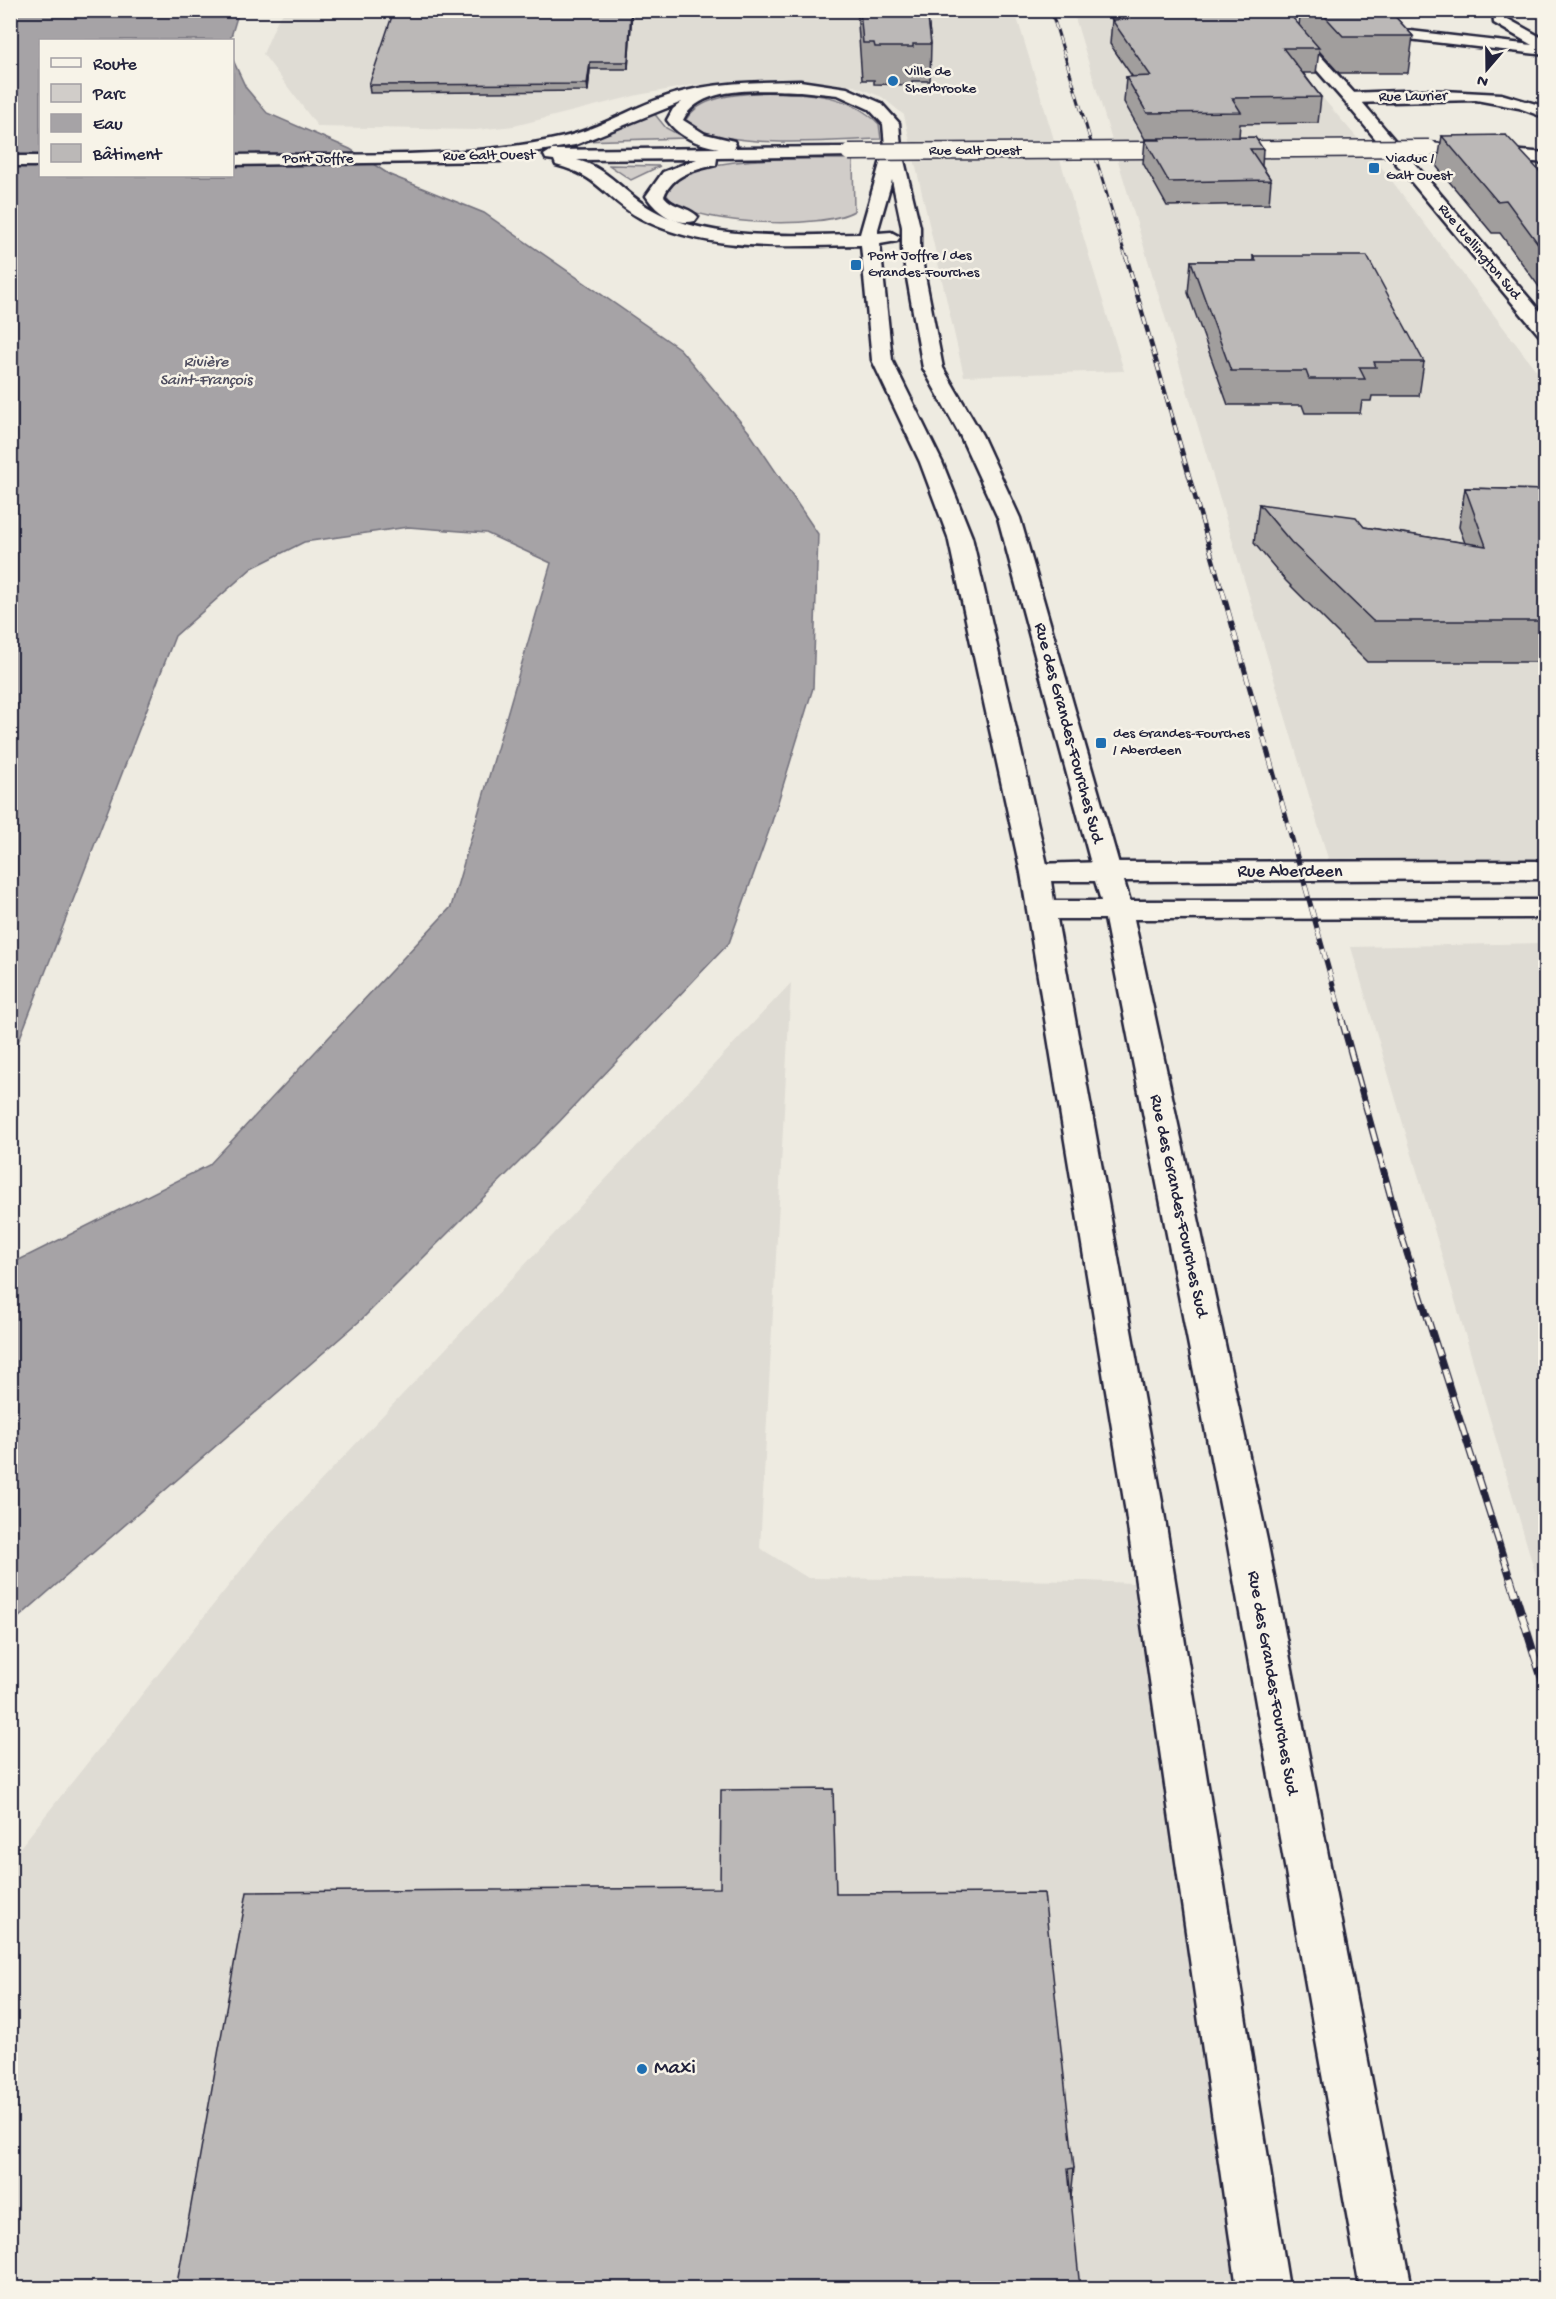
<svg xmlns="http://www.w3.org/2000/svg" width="1556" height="2299" font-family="'Gochi Hand',sans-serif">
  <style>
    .built { fill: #dfdcd4 }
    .green { fill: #d1cdc9; stroke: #7a7882; stroke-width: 1.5 }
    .water { fill: #a6a3a6; stroke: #716f7b; stroke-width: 1.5 }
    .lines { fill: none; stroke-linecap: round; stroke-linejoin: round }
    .minor-casing { stroke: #22223b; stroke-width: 5 }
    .secondary-casing { stroke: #22223b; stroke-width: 5 }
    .primary-casing { stroke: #22223b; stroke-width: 5 }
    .minor { fill: #f7f3e8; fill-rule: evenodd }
    .secondary { fill: #f7f3e8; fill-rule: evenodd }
    .primary { fill: #f7f3e8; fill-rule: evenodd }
    .rail-far4-casing { stroke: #22223b; stroke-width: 3 }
    .rail-far3-casing { stroke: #22223b; stroke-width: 4.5 }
    .rail-far2-casing { stroke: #22223b; stroke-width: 5 }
    .rail-far1-casing { stroke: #22223b; stroke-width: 7 }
    .rail-casing { stroke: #22223b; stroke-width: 8 }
    .rail-far4 { stroke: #f7f3e8; stroke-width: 2; stroke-dasharray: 7; stroke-linecap: butt }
    .rail-far3 { stroke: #f7f3e8; stroke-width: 3; stroke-dasharray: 8; stroke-linecap: butt }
    .rail-far2 { stroke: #f7f3e8; stroke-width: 4; stroke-dasharray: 11; stroke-linecap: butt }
    .rail-far1 { stroke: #f7f3e8; stroke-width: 4.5; stroke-dasharray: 14; stroke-linecap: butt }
    .rail { stroke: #f7f3e8; stroke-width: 6; stroke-dasharray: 19; stroke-linecap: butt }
    .secondary-bridge-casing { stroke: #22223b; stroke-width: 19; stroke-linecap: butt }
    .secondary-bridge { stroke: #f7f3e8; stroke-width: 16 }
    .wall { fill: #a19e9d; stroke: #22223b; stroke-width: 1.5; fill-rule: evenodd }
    .shaded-wall { fill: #838180; stroke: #22223b; stroke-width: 1.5 }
    .building { fill: #bbb8b7; stroke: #22223b; stroke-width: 1.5 }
    .poi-dot { fill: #1f6fb2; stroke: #f7f3e8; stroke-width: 2 }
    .labels { text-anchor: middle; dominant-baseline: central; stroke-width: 5; stroke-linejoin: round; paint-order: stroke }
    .far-poi-label { font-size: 15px; fill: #22223b; stroke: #f7f3e8; text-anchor: start }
    .far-street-label { font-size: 15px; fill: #22223b; stroke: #f7f3e8 }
    .far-water-label { font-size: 16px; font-style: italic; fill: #504f60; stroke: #f7f3e8 }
    .street-label { font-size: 18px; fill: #22223b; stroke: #f7f3e8 }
    .near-poi-label { font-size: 21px; fill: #22223b; stroke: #f7f3e8; text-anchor: start }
  </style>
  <rect width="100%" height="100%" fill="#eeebe1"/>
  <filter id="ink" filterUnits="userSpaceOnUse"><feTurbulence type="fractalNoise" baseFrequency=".0167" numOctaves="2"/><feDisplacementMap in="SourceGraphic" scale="12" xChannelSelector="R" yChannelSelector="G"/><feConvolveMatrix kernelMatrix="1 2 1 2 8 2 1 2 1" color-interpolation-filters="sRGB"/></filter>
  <g filter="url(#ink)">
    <g class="built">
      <polygon points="285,11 1015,11 1124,371 964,376 904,115 882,97 854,86 808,81 738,82 694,85 638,95 514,126 475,130 318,127 263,54 277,21"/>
      <polygon points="1073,11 1248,11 1376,160 1545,382 1545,863 1330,865"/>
      <polygon points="1545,943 1546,943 1545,1606 1351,947"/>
      <polygon points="791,983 760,1548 808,1578 1085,1581 1156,1584 1263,2288 11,2288 10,1860 265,1540"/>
    </g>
    <g class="green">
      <path d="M 771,92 C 811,93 849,94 879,124 L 881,139 C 839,140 713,152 686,120 C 700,94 745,94 771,92 Z"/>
      <polygon points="653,112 666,128 685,138 581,141"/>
      <path d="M 853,159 L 854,211 C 821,230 705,225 673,203 C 670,200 667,195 665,192 C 685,151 812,160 853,159 Z"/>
      <polygon points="609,165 660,166 631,180"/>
    </g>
    <polygon class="water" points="11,11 247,11 237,17 230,40 40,40 40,176 232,176 233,60 246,88 267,113 350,149 390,175 484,213 680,349 749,432 818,534 813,688 770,828 729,943 560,1121 362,1319 11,1624 11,1264 209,1165 451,907 551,563 486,533 408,527 304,542 252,568 175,636 11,1061"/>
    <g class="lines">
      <g class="minor-casing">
        <polygon id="minor" points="1493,10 1507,10 1506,18 1546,40 1546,55 1279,24 1272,20 1279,16 1532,45 1494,23"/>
      </g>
      <g class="secondary-casing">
        <g id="secondary">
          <path d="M 800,81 L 847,88 L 881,103 L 899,123 L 901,148 L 920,227 L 920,250 L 943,368 L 982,435 L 1020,518 L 1121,871 L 1117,877 L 1107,880 L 1097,877 L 1093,871 L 998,518 L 960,435 L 923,368 L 902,250 L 902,227 L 892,180 L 878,229 L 878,233 L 891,232 L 900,237 L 897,241 L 880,244 L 892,360 L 942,462 L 972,537 L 1049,873 L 1045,879 L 1035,882 L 1025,879 L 1021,873 L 948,537 L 920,462 L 872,360 L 861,245 C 790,246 705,253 640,218 C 605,199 600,176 556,165 L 554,160 L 546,159 L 544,155 L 552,150 L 719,148 C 698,144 680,138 667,120 L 673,109 L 682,102 L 575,145 L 509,156 L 501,161 L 232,165 L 232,155 C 340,153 459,161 564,137 C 602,128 636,105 674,94 C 715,82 757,82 800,81 ZM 800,91 L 838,95 L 869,109 L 883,124 L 885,146 L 860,234 C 796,235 710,242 653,210 C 625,195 609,168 577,160 L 697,159 L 663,172 L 646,196 C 656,212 676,226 695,221 L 698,217 C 690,207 673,208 664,196 C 673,174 695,170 716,165 L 717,158 L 855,156 L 857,152 L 849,147 L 734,148 L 736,145 L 734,141 L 705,134 L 683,120 C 701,83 766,91 800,91 Z"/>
          <polygon points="1424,90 1501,94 1546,107 1546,118 1519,108 1476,100 1350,103 1342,98 1350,93"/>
          <polygon points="1429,143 1546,153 1546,163 1423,152 1421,148"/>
          <rect x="10" y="156" width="30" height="10"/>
        </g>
      </g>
      <g class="primary-casing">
        <g id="primary">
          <polygon points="1264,10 1279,10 1356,95 1546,318 1546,337 1539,335 1344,101"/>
          <path d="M 1546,861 L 1546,879 L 1124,881 L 1130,901 L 1546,900 L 1546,918 L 1134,919 L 1267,1540 L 1412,2288 L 1360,2288 L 1227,1540 L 1105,919 L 1057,919 L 1164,1513 L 1289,2288 L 1237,2288 L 1126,1513 L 1021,873 L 1025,867 L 1035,864 L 1107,862 ZM 1051,881 L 1095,881 L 1101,901 L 1054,901 Z"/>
        </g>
      </g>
      <use href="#minor" class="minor"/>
      <use href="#secondary" class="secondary"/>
      <use href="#primary" class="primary"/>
      <g class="rail-far4-casing">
        <polyline id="rail-far4" points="1051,10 1126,258"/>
      </g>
      <g class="rail-far3-casing">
        <polyline id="rail-far3" points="1126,256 1222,591"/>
      </g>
      <g class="rail-far2-casing">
        <polyline id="rail-far2" points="1222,589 1343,1021"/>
      </g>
      <g class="rail-far1-casing">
        <polyline id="rail-far1" points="1342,1020 1401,1234 1510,1578"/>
      </g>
      <g class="rail-casing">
        <polyline id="rail" points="1510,1577 1546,1692"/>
      </g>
      <use href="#rail-far4" class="rail-far4"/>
      <use href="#rail-far3" class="rail-far3"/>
      <use href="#rail-far2" class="rail-far2"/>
      <use href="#rail-far1" class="rail-far1"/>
      <use href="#rail" class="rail"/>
      <g class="secondary-bridge-casing">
        <polyline id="secondary-bridge" points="849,152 1429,148"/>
      </g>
      <use href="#secondary-bridge" class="secondary-bridge"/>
    </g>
    <g class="wall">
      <polygon points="632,10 628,69 590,69 588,91 370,93 369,85"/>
      <polygon points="857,10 927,10 931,44 930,81 912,81 912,85 874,84 874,80 862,80"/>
      <path d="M 1107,10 L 1286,10 L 1289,14 L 1290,10 L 1389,10 L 1413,36 L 1408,73 L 1339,73 L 1319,51 L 1316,73 L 1303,73 L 1321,97 L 1318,123 L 1240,124 L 1239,137 L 1263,149 L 1262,166 L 1271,180 L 1269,204 L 1167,206 L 1143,163 L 1145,140 L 1159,139 L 1145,139 L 1124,102 L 1126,77 L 1132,76 L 1110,44 L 1112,20 ZM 1290,15 L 1300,16 L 1299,26 Z"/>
      <polygon points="1540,10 1545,10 1545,15 1539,14"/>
      <polygon points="1442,136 1545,177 1545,295 1500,233 1492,233 1437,167"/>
      <polygon points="1253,256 1424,362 1419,396 1372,396 1371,401 1362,401 1360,413 1305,413 1302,405 1228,405 1188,293 1191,261 1253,261"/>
      <polygon points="1465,488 1545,490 1545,662 1367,662 1286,581 1254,543 1259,504 1364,527 1465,543 1459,527"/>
      <polygon points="836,1894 1074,2168 1071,2197"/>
    </g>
    <g class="shaded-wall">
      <polygon points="631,10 632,10 628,69 628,62"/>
      <polygon points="590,62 590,69 588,91 587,84"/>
    </g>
    <g class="building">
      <polygon points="394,10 631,10 628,62 590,62 587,84 369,85"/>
      <polygon points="860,10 927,10 931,44 913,44 913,47 875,47 874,43 863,43"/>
      <polygon points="1123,10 1286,10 1319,48 1283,48 1321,97 1232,98 1241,112 1147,113 1126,77 1151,76 1112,20 1129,19"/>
      <polygon points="1319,10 1389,10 1413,36 1343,36"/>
      <polygon points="1506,135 1545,177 1545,253 1506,200 1497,201 1442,136"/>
      <polygon points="1255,137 1263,149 1250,149 1271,180 1169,182 1145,140 1160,140 1159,138"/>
      <polygon points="1253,256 1367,256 1424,362 1374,362 1376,367 1359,367 1365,379 1309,379 1306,371 1231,371 1191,261 1256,261"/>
      <polygon points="1465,488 1545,490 1545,621 1373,621 1291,542 1259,504 1356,517 1364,527 1486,546"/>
      <polygon points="833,1789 836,1894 1044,1893 1074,2168 1068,2169 1080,2289 176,2289 247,1892 720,1888 721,1790"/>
    </g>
  </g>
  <g class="poi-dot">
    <circle cx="893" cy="81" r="6"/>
    <rect x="1368" y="162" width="12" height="12" rx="3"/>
    <rect x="850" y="259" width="12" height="12" rx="3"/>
    <rect x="1095" y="737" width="12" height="12" rx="3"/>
    <circle cx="642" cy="2069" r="6"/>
  </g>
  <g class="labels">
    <g class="far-poi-label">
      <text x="905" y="72">Ville de<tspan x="905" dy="17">Sherbrooke</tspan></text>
      <text x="1386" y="159">Viaduc /<tspan x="1386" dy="17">Galt Ouest</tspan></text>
      <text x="868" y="256">Pont Joffre / des<tspan x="868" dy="17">Grandes-Fourches</tspan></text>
      <text x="1113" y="734">des Grandes-Fourches<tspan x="1113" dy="17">/ Aberdeen</tspan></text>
    </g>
    <g class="far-street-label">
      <text transform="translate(1413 97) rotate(-1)">Rue Laurier</text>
      <text x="975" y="151">Rue Galt Ouest</text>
      <text transform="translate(489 156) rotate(-1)">Rue Galt Ouest</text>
      <text x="318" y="159">Pont Joffre</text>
      <text transform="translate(1479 252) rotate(50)">Rue Wellington Sud</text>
    </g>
    <g class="far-water-label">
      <text x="206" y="363">Rivière<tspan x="206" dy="18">Saint-François</tspan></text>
    </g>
    <g class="street-label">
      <text transform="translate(1068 733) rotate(75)">Rue des Grandes-Fourches Sud</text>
      <text x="1290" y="872">Rue Aberdeen</text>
      <text transform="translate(1178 1206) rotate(78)">Rue des Grandes-Fourches Sud</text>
      <text transform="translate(1272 1683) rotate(80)">Rue des Grandes-Fourches Sud</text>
    </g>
    <g class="near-poi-label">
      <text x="654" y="2069">Maxi</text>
    </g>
  </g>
  <rect width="1556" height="2299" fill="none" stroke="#f7f3e8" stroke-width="36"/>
  <rect x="18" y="18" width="1520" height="2263" fill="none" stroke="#22223b" stroke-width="2" filter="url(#ink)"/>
  <rect x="39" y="39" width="195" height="138" fill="#f7f3e8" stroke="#a29fa3" stroke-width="1.5"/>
  <rect x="51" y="58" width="30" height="9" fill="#f7f3e8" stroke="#a29fa3" stroke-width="1.5"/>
  <text x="93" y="69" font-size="18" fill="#22223b">Route</text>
  <rect x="51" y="84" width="30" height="18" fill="#d1cdc9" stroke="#a29fa3" stroke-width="1.5"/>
  <text x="93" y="99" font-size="18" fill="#22223b">Parc</text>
  <rect x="51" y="114" width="30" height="18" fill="#a6a3a6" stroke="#a29fa3" stroke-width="1.5"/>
  <text x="93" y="129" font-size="18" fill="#22223b">Eau</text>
  <rect x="51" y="144" width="30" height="18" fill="#bbb8b7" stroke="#a29fa3" stroke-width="1.5"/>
  <text x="93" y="159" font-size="18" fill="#22223b">Bâtiment</text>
  <g transform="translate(1487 69) rotate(200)" stroke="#f7f3e8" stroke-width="4.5" paint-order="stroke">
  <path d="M0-4.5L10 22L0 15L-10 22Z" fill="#22223b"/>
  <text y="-9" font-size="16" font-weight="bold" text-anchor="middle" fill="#22223b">N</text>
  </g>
</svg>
